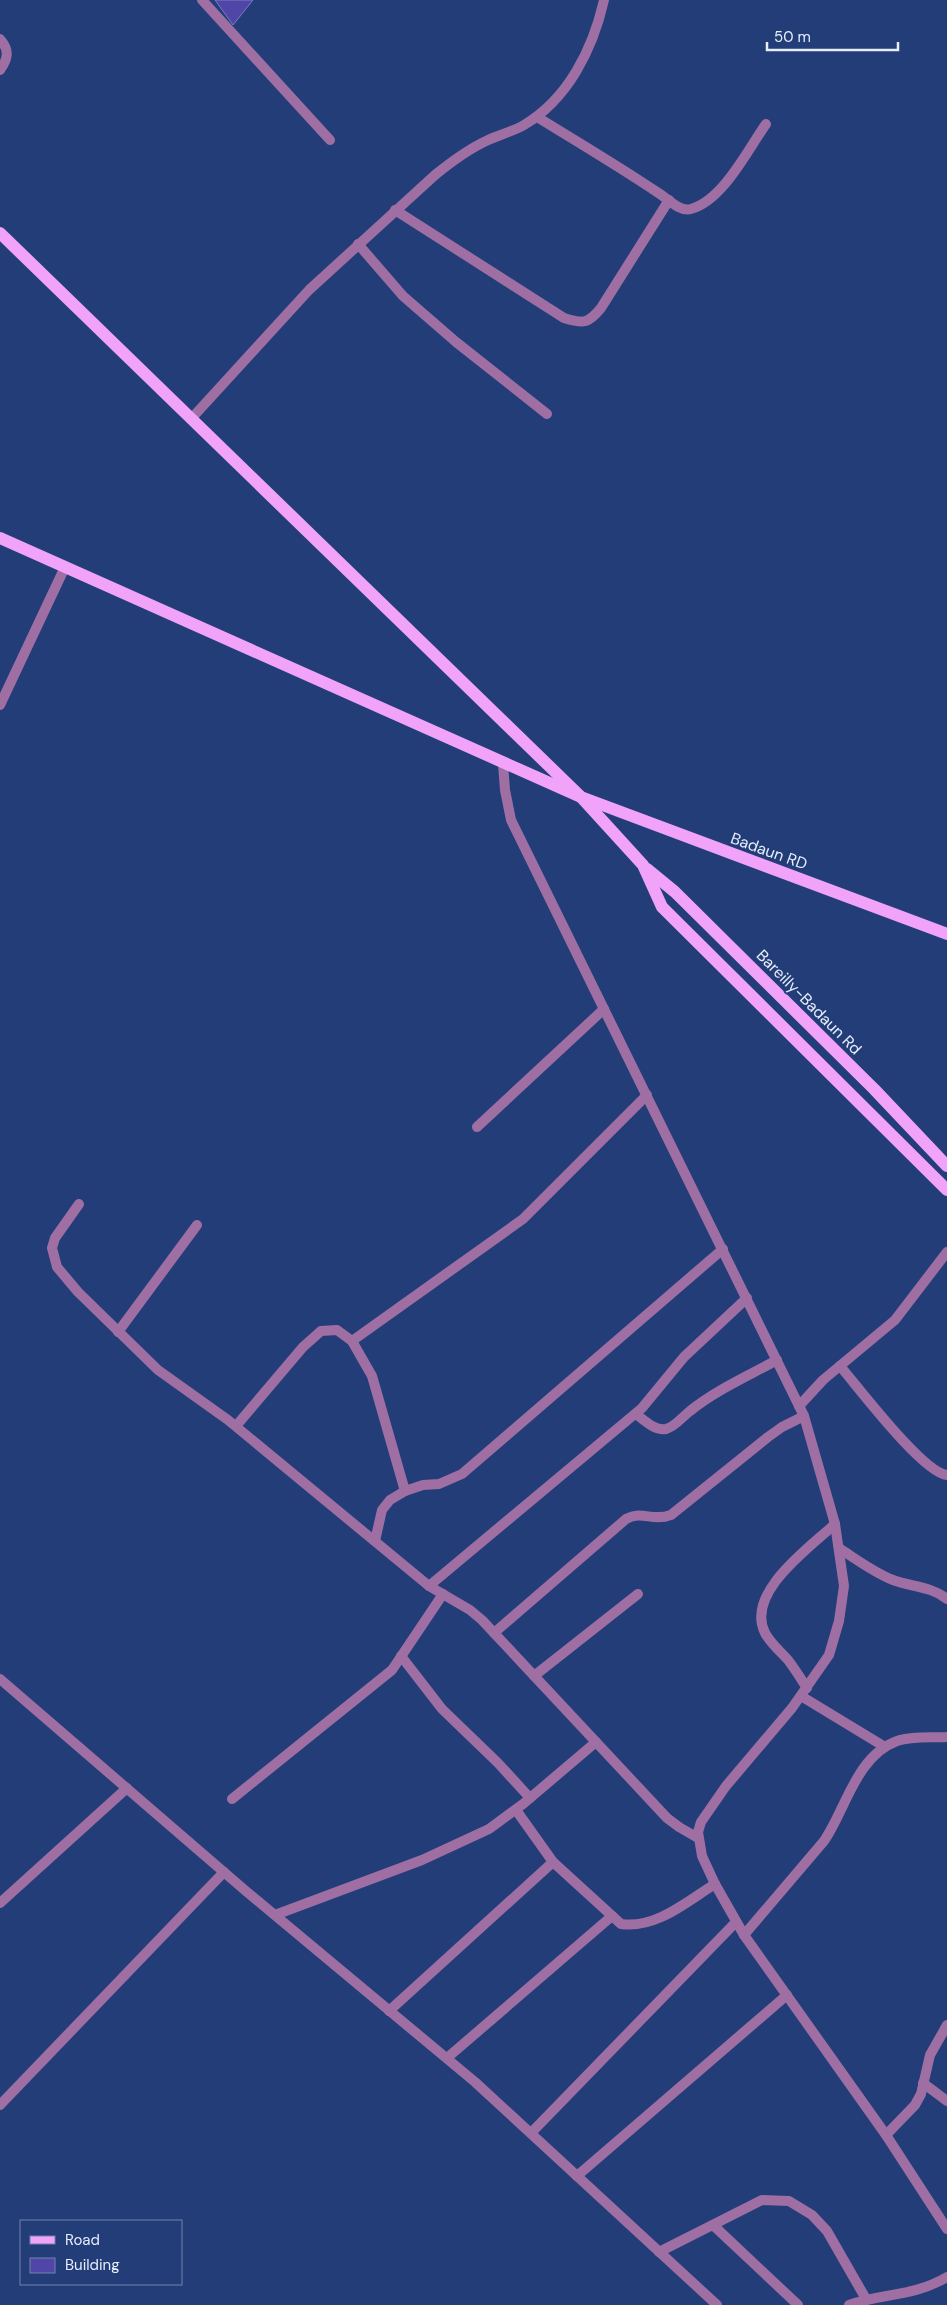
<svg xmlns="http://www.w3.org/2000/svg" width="947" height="2305" font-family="'DM Sans',sans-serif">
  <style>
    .building { fill: #5046a8; stroke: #7c7cc1 }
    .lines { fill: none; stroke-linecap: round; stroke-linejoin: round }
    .service { stroke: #9f6fa4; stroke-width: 10 }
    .minor { stroke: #9f6fa4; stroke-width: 10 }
    .primary { stroke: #f1a3fa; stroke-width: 12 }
    .labels { text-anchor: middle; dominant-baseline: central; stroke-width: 4; stroke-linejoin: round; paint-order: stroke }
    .street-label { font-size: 16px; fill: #e6edfb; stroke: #223d77 }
  </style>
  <rect width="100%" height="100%" fill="#223d77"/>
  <polygon class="building" points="215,0 253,0 233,25"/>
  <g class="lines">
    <path class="service" d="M 0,39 C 10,50 8,59 0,70"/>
    <g class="minor">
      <polyline points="202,0 330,140"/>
      <path d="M 537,117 C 578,142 620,167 660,194 C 669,200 680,212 691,209 C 723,200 747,151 766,124"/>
      <path d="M 395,210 L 564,318 C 583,324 588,324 601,308 L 669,200"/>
      <polyline points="358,244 403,296 456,342 547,414"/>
      <path d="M 191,419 L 309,290 L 435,175 C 451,162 467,150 486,141 C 498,135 512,132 524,125 C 568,99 593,49 604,0"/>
      <polyline points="0,705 65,567"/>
      <polyline points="503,764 505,790 511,820 804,1416 835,1524 844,1586 839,1621 829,1655 792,1708 726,1786 701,1822 698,1832 702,1856 715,1884 744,1935 886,2135 947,2229"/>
      <polyline points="477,1127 604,1009"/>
      <polyline points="79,1204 55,1238 52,1248 57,1267 78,1292 158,1370 228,1420 429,1586 470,1610 482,1620 667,1818 679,1827 698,1838"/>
      <polyline points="118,1332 197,1225"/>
      <polyline points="352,1341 523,1219 647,1095"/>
      <path d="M 840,1366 C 858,1387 923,1473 947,1475"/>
      <polyline points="799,1406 823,1380 895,1320 947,1252"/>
      <path d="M 636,1414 C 644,1420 655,1431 666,1429 C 675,1427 683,1416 690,1411 C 716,1390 748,1376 777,1360"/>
      <polyline points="236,1426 303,1347 321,1331 337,1330 352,1341 372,1376 405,1491"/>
      <polyline points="375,1541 382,1510 390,1500 405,1491 423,1485 439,1484 462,1474 723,1249"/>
      <path d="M 839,1548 C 856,1559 873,1572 893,1580 C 911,1587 931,1586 947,1599"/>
      <polyline points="429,1586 642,1408 684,1357 747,1298"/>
      <path d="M 494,1633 L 626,1519 C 643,1510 651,1522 671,1515 L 768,1437 L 782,1427 L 804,1416"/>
      <polyline points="401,1656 442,1709 498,1763 530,1798"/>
      <polyline points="534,1676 638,1594"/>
      <polyline points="0,1679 247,1892 475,2082 717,2305"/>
      <path d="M 807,1688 C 801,1679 795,1669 788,1660 C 780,1651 771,1644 765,1633 C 745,1593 809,1548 835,1524"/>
      <polyline points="801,1696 885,1747"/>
      <polyline points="232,1799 392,1670 443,1594"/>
      <path d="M 516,1810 L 553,1862 L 621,1924 C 656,1929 686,1902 715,1884"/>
      <polyline points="0,1903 127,1788"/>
      <polyline points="275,1915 422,1860 489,1829 523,1804 596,1742"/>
      <path d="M 744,1935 L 824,1841 C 846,1809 856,1756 897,1741 C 912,1736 931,1738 947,1737"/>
      <polyline points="389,2011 553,1862"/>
      <polyline points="447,2058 612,1916"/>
      <polyline points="923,2083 947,2101"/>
      <polyline points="0,2105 224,1872"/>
      <polyline points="531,2133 736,1922"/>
      <polyline points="886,2135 915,2105 921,2094 930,2055 947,2025"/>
      <polyline points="577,2176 787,1995"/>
      <polyline points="713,2225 798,2305"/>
      <polyline points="659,2252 762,2200 789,2201 812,2215 827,2231 866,2299"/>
      <path d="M 849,2305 C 883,2293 913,2297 947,2277"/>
    </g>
    <g class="primary">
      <polyline points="0,233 581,797 643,865 662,907 947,1190"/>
      <polyline points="0,538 581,797 947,934"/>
      <polyline points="647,869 675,892 874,1089 947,1166"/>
    </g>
  </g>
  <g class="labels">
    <g class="street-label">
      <text transform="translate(769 851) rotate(20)">Badaun RD</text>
      <text transform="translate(809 1002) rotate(45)">Bareilly-Badaun Rd</text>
    </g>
  </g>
  <rect x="20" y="2220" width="162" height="65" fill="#223d77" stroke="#7083ac"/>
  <rect x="30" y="2236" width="25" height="8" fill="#f1a3fa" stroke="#7083ac"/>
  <text x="65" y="2245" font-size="15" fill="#e6edfb">Road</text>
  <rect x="30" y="2258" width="25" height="15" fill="#5046a8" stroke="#7083ac"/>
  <text x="65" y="2270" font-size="15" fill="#e6edfb">Building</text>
  <path d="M767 42v8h131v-8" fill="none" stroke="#e6edfb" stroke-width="2.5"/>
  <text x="774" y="42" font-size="15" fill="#e6edfb" stroke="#223d77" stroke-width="4" paint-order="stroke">50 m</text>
</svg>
